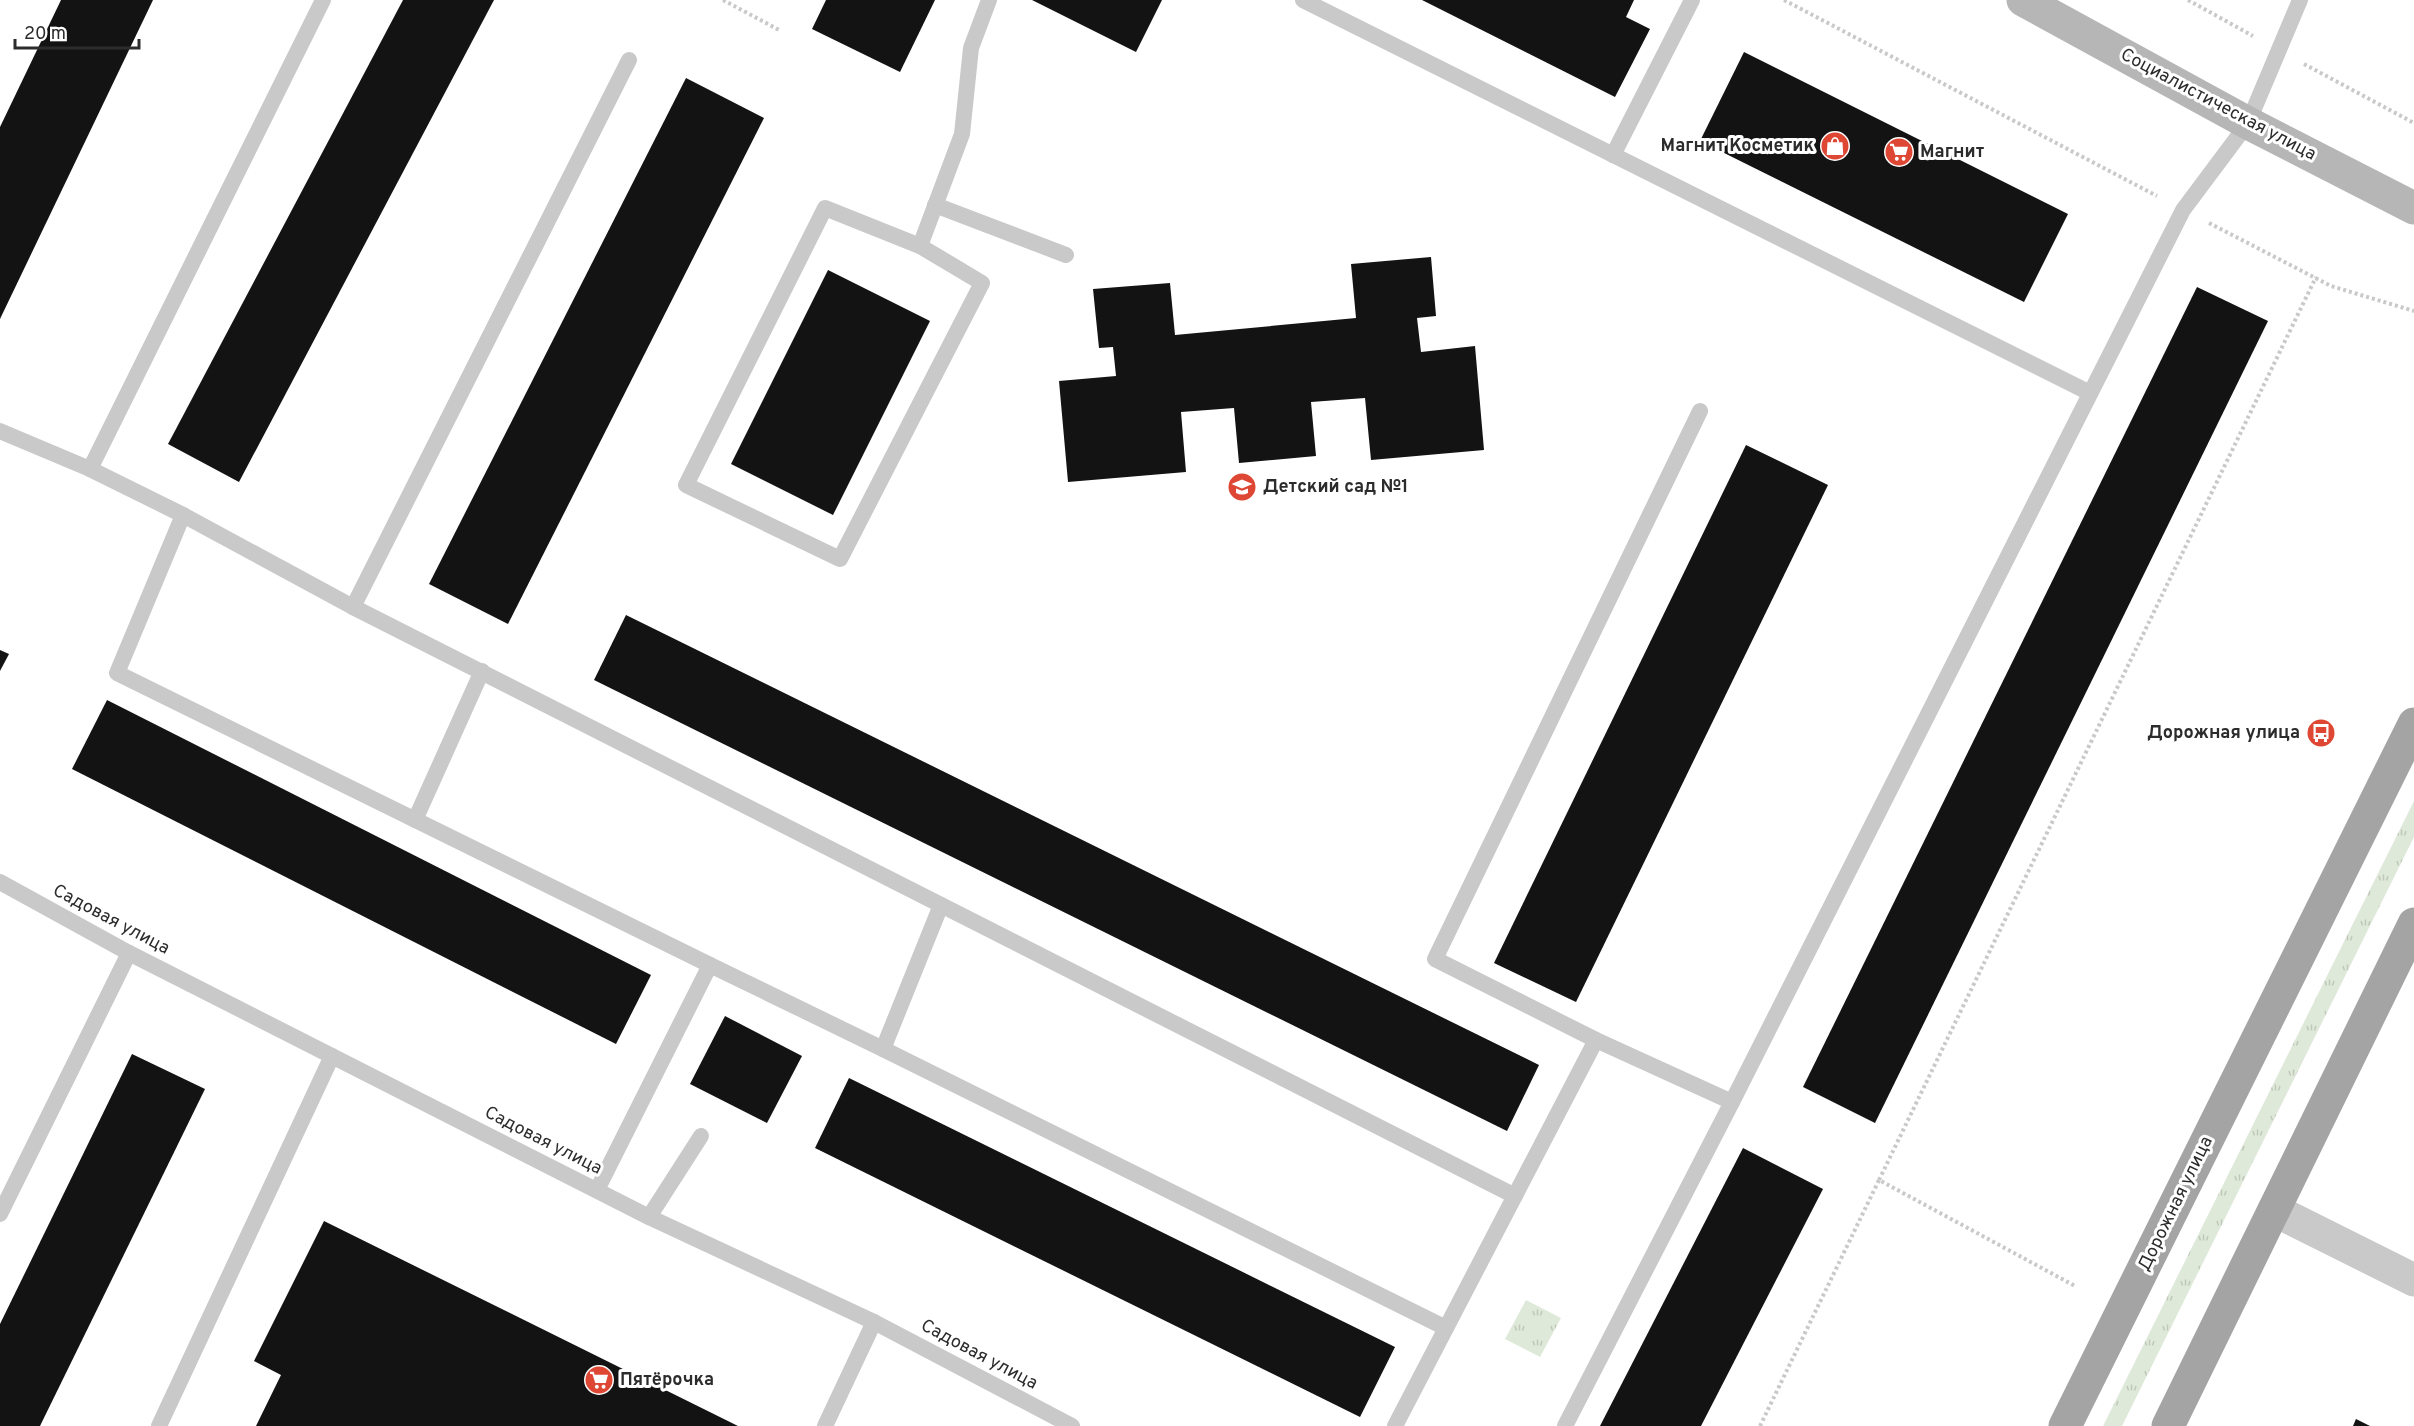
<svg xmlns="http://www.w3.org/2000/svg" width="2414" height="1426" font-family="Overpass,sans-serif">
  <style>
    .grass { fill: url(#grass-tufts) }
    .building { fill: #131313 }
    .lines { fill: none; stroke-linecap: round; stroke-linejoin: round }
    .path { stroke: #c9c9c9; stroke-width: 4; stroke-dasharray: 3 3; stroke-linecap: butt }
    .lane { stroke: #c9c9c9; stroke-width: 16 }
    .street { stroke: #c9c9c9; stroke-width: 33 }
    .secondary { stroke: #b6b6b6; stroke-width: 33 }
    .primary { stroke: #a4a4a4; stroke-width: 33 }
    .labels { text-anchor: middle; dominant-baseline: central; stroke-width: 6; stroke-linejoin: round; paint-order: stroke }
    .street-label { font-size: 18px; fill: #2c2c2c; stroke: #fff }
    .poi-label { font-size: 18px; font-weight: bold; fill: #2c2c2c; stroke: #fff; text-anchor: start }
  </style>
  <defs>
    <pattern id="grass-tufts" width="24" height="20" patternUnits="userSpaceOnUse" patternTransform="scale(1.5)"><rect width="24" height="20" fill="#dfe9d9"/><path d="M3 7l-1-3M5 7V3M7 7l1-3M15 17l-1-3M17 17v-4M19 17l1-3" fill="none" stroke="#c0c8ba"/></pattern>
  </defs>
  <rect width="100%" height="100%" fill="#fff"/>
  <g class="grass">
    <polygon points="2414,801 2414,837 2122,1426 2103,1426"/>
    <polygon points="1526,1300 1561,1318 1540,1357 1505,1339"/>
  </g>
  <g class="building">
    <polygon points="61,0 153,0 0,319 0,127"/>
    <polygon points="403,0 494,0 239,482 168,444"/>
    <polygon points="826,0 935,0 900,72 812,29"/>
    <polygon points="1032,0 1162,0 1136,52"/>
    <polygon points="1422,0 1634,0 1626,17 1650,29 1615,97"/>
    <polygon points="1744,52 2068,214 2024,302 1700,141"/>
    <polygon points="686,78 764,118 508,624 429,584"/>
    <polygon points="1431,257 1436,316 1417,318 1421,352 1475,346 1484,450 1371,460 1365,398 1311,402 1316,456 1239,463 1234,408 1181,412 1186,472 1068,482 1059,381 1116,376 1113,347 1099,348 1093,289 1170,283 1175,335 1356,318 1351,264"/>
    <polygon points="828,270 930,321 833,515 731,464"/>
    <polygon points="2197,287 2268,321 1875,1123 1803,1087"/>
    <polygon points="1746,445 1828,485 1576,1002 1494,963"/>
    <polygon points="626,615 1539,1065 1507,1131 594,680"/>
    <polygon points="0,650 9,654 0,671"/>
    <polygon points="107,700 651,975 616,1044 72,769"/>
    <polygon points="725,1016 802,1056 767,1123 690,1084"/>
    <polygon points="132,1054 205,1089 40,1426 0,1426 0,1324"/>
    <polygon points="849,1078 1395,1347 1360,1417 815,1148"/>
    <polygon points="1743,1148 1823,1189 1701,1426 1600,1426"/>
    <polygon points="324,1221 738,1426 256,1426 281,1375 254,1361"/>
    <polygon points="2356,1419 2370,1426 2353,1426"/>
  </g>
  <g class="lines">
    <g class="path">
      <polyline points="723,0 781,31"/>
      <polyline points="1784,0 2157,196"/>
      <polyline points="2188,0 2253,36"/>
      <polyline points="2304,64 2414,123"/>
      <polyline points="2209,223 2331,286 2414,311"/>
      <polyline points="1879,1180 2316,277"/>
      <polyline points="1760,1426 1879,1180 2075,1286"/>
    </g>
    <g class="lane">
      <polyline points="1303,0 2090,393"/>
      <polyline points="1613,155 1692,0"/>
      <polyline points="935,205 1066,255"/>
      <polygon points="825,208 920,246 982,283 840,559 686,485"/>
      <polyline points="920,246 962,134 971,48 989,0"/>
      <polyline points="1700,411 1435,959 1596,1040 1732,1102"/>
      <polyline points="0,431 90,469 183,515 353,607 1515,1196"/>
      <polyline points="90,469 323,0"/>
      <polyline points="183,515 117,673 710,965 597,1190"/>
      <polyline points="353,607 629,60"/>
      <polyline points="415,820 482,671"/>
      <polyline points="0,882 129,953 649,1217 874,1322 1072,1426"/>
      <polyline points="941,905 883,1049 1446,1328"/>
      <polyline points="710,965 883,1049"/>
      <polyline points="0,1214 129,953"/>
      <polyline points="649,1217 701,1136"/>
      <polyline points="159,1426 332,1056"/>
      <polyline points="825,1426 874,1322"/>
      <polyline points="1395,1426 1596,1040"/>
      <polyline points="1565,1426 1732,1102 2183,210 2248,123 2300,0"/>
    </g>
    <polyline class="street" points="2274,1210 2414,1280"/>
    <polyline class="secondary" points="2023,0 2248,123 2414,208"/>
    <g class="primary">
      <polyline points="2065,1426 2414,724"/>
      <polyline points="2168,1426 2414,924"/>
    </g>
  </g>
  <defs>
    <g id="shop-disc" transform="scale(1.5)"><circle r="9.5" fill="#dd4733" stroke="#fff"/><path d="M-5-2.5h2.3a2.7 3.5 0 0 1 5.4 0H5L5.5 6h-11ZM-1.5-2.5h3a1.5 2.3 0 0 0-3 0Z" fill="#fff"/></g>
    <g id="supermarket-disc" transform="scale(1.5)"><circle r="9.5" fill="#dd4733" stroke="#fff"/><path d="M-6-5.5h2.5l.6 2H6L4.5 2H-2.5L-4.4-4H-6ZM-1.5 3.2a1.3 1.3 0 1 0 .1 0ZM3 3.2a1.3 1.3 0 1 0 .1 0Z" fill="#fff"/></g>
    <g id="school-disc" transform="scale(1.5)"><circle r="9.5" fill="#dd4733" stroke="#fff"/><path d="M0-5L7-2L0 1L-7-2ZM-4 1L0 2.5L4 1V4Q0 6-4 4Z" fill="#fff"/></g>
    <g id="bus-disc" transform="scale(1.5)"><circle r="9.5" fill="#dd4733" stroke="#fff"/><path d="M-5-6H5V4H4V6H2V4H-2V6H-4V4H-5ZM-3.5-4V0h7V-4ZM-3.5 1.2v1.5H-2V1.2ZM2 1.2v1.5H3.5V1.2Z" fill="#fff"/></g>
  </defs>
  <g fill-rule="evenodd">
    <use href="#shop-disc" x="1835" y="146"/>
    <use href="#supermarket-disc" x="1899" y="152"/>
    <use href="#school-disc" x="1242" y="487"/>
    <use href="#bus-disc" x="2321" y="733"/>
    <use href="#supermarket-disc" x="599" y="1380"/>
  </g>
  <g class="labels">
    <g class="street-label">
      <text transform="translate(2218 105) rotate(28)">Социалистическая улица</text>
      <text transform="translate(111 920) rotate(28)">Садовая улица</text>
      <text transform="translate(543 1141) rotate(27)">Садовая улица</text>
      <text transform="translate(2176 1204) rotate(-64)">Дорожная улица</text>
      <text transform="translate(979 1355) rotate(28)">Садовая улица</text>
    </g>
    <g class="poi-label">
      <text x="1814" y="146" text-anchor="end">Магнит Косметик</text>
      <text x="1920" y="152">Магнит</text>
      <text x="1263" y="487">Детский сад №1</text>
      <text x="2300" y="733" text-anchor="end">Дорожная улица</text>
      <text x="620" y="1380">Пятёрочка</text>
    </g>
  </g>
  <path d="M15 39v9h124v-9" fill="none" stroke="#2c2c2c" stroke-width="3"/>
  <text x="24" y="39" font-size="18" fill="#2c2c2c" stroke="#ffffff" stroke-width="4.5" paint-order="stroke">20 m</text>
</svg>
